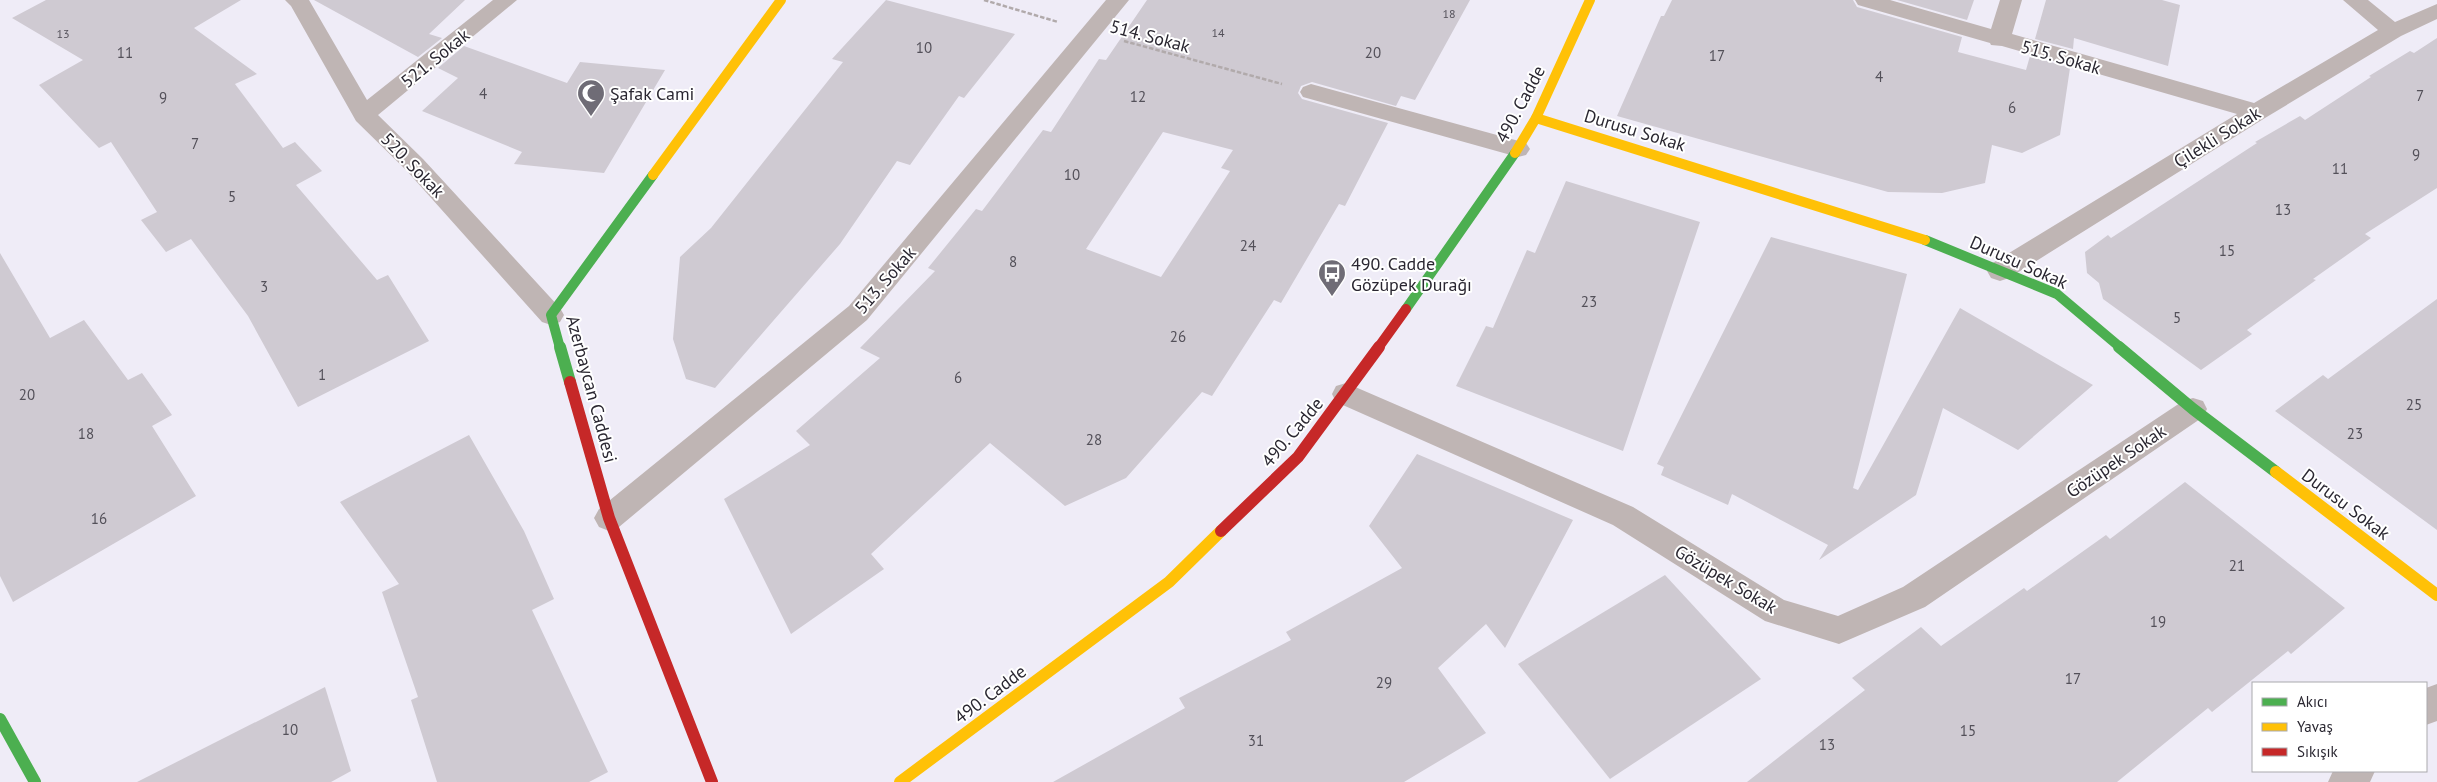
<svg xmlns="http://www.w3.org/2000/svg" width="2437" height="782" font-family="'PT Sans',sans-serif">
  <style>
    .building { fill: #cfcad2; fill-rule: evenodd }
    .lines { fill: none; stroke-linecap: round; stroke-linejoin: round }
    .path { stroke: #b1aaab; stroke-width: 2.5; stroke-dasharray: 4.5 2; stroke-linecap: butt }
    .street { fill: #bfb5b4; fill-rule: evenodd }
    .fast-far1 { stroke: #4caf50; stroke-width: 10 }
    .fast { stroke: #4caf50; stroke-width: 12 }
    .slow-far1 { stroke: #ffc107; stroke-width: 10 }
    .slow { stroke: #ffc107; stroke-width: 12 }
    .jam-far1 { stroke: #c62828; stroke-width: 10 }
    .jam { stroke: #c62828; stroke-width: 12 }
    .labels { text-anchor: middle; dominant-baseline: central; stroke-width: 4; stroke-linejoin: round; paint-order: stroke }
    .far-number-label { font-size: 12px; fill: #535059 }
    .number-label { font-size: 15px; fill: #535059 }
    .street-label { font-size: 18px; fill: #2a2731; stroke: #fff }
    .poi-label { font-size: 18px; fill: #2a2731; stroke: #fff; text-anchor: start }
  </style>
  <rect width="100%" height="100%" fill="#efecf7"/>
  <g class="building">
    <polygon points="46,0 241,0 194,28 257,74 235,84 283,148 295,142 322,171 296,185 377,280 388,275 429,341 298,407 248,316 191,239 166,252 141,220 157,212 111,142 99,148 39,85 83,60 12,18"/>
    <polygon points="314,0 465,0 429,34 442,38 418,57"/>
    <polygon points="886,0 1015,34 964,98 959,96 910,165 897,161 840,244 715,388 686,379 673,339 680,257 711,228 843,62 832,59"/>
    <path d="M 1147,0 L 1470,0 L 1415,100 L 1401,96 L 1396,106 L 1312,82 L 1301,86 L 1298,93 L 1302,99 L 1388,123 L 1345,206 L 1339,204 L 1281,303 L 1274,300 L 1212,396 L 1202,392 L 1126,478 L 1065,506 L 990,443 L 871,554 L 884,569 L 791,634 L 724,499 L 810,445 L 796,431 L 880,358 L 860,348 L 935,271 L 928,268 L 976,209 L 982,211 L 1043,130 L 1051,132 L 1099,59 L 1106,60 ZM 1163,132 L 1233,150 L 1221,168 L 1230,171 L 1161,277 L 1086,249 Z"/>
    <polygon points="1672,0 1853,0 1857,7 1962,37 1958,52 2026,70 2030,56 2070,68 2060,135 2022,153 1992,145 1985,183 1942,193 1888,192 1617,116 1661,16 1664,16"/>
    <polygon points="1897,0 1974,0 1967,20"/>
    <polygon points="2046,0 2162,0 2180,5 2168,66 2074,38 2073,49 2035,39"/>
    <polygon points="2437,38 2437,188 2365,234 2371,238 2313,279 2316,280 2247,330 2252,334 2201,370 2103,299 2099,283 2087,273 2085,252 2108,235 2111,238 2257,143 2255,142 2300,116 2305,120 2371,77 2369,76 2410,51 2414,53"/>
    <polygon points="464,46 567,83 580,62 665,70 604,173 514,164 522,152 422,111 458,78 438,68"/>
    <polygon points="1566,181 1700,222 1623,451 1456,386 1486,326 1493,328 1527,250 1535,253"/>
    <polygon points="1771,237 1907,274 1853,488 1858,490 1960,308 2093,385 2018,450 1943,408 1916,495 1819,560 1828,545 1732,494 1728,505 1661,475 1664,467 1657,464"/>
    <polygon points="0,253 50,338 84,320 128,380 142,373 172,415 152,426 196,496 13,602 0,576"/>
    <polygon points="2437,299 2437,530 2275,411 2323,375 2328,379"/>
    <polygon points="469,435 524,531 554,599 532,610 608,772 589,782 437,782 411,700 418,697 382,592 399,584 340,502"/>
    <polygon points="1417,454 1573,520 1505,648 1486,624 1438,668 1486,733 1404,782 1053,782 1185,708 1179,698 1291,640 1286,632 1402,568 1369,526"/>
    <polygon points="2185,482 2345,608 2291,654 2288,651 2212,712 2208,708 2117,782 1747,782 1865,690 1852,678 1921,627 1941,646 2024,588 2027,591 2106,535 2110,539"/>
    <polygon points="1665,575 1761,679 1610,779 1518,664"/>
    <polygon points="325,687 351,771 331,782 137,782"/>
  </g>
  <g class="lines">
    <g class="path">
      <polyline points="984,0 1058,22"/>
      <polyline points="1124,41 1282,84"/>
    </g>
    <g class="street">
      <polygon points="285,0 309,0 367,100 493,0 517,0 378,115 423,159 560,308 564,315 560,322 551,325 542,322 407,171 356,121 291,6"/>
      <polygon points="1106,0 1129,0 867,320 619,527 609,531 599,527 594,518 599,509 849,306"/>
      <polygon points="1855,0 1890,0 1991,29 2000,0 2022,0 2012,34 2254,103 2378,30 2343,0 2368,0 2395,22 2437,4 2437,19 2401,36 2265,118 2009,278 2000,281 1991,278 1987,271 1991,264 2237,114 2002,46 1991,45 1990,43 1858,5"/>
      <polygon points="1311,84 1526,143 1530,149 1526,155 1518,157 1303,97 1300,92 1303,87"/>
      <polygon points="1346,383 1633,507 1784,600 1838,616 1903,587 2183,401 2193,398 2203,401 2207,409 2203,417 1925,607 1839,644 1765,621 1613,525 1336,402 1332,394 1336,386"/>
      <polygon points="2437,684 2437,721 2426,725 2426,688"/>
      <polygon points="2333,771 2375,771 2370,782 2328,782"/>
    </g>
    <g class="fast-far1">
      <polyline points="1925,240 2057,294 2121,348"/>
      <polyline points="1406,309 1515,153"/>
      <polyline points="560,348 551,315 653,175"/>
    </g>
    <g class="fast">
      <polyline points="560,347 570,382"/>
      <polyline points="2119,347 2193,409 2276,472"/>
      <polyline points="0,719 35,782"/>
    </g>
    <g class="slow-far1">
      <polyline points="1536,118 1925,240"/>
      <polyline points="1515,153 1536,118 1590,0"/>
      <polyline points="653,175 781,0"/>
    </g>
    <g class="slow">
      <polyline points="2276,472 2437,595"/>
      <polyline points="900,782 1169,582 1221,531"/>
    </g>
    <polyline class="jam-far1" points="1378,348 1406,309"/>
    <g class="jam">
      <polyline points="570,382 609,518 712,782"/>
      <polyline points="1221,531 1298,457 1379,347"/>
    </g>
  </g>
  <defs>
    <g id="mosque-pin" transform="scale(1.4375)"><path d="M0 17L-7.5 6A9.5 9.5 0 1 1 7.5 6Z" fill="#6f6c76" stroke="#fff"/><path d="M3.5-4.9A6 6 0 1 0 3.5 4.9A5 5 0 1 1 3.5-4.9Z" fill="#fff"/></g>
    <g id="bus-pin" transform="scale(1.4375)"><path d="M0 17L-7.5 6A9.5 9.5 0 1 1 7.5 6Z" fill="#6f6c76" stroke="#fff"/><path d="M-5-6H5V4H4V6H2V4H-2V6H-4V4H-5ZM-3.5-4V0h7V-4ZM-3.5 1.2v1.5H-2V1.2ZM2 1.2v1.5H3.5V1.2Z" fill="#fff"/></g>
  </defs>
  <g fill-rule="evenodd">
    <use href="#mosque-pin" x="591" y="93"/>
    <use href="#bus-pin" x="1332" y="273"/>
  </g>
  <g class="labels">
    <g class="far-number-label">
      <text x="1449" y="13">18</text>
      <text x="1218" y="32">14</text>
      <text x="63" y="33">13</text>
    </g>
    <g class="number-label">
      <text x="924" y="47">10</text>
      <text x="125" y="52">11</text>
      <text x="1373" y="52">20</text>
      <text x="1717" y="55">17</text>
      <text x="1879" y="76">4</text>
      <text x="483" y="93">4</text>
      <text x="2420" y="95">7</text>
      <text x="1138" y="96">12</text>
      <text x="163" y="97">9</text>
      <text x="2012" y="107">6</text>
      <text x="195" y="143">7</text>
      <text x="2416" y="154">9</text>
      <text x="2340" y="168">11</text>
      <text x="1072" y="174">10</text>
      <text x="232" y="196">5</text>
      <text x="2283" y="209">13</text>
      <text x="1248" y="245">24</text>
      <text x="2227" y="250">15</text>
      <text x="1013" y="261">8</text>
      <text x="264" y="286">3</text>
      <text x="1589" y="301">23</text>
      <text x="2177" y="317">5</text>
      <text x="1178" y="336">26</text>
      <text x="322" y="374">1</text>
      <text x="958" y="377">6</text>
      <text x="27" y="394">20</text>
      <text x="2414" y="404">25</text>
      <text x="86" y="433">18</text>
      <text x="2355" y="433">23</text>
      <text x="1094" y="439">28</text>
      <text x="99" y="518">16</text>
      <text x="2237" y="565">21</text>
      <text x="2158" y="621">19</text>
      <text x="2073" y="678">17</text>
      <text x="1384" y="682">29</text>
      <text x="290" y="729">10</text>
      <text x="1968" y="730">15</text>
      <text x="1256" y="740">31</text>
      <text x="1827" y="744">13</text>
    </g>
    <g class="street-label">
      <text transform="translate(1150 36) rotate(15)">514. Sokak</text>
      <text transform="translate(2061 57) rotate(16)">515. Sokak</text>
      <text transform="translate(435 58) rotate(-39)">521. Sokak</text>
      <text transform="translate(1520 104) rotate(-62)">490. Cadde</text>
      <text transform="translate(1635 130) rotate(17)">Durusu Sokak</text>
      <text transform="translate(2217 137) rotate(-32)">Çilekli Sokak</text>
      <text transform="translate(413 165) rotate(46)">520. Sokak</text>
      <text transform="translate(2019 262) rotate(24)">Durusu Sokak</text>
      <text transform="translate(885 280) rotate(-49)">513. Sokak</text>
      <text transform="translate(592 389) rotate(75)">Azerbaycan Caddesi</text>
      <text transform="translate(1292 432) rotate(-50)">490. Cadde</text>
      <text transform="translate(2116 461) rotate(-34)">Gözüpek Sokak</text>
      <text transform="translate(2346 504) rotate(37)">Durusu Sokak</text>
      <text transform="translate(1726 579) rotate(31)">Gözüpek Sokak</text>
      <text transform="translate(990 694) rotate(-37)">490. Cadde</text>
    </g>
    <g class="poi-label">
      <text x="610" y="93">Şafak Cami</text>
      <text x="1351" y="263">490. Cadde<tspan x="1351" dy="21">Gözüpek Durağı</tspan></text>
    </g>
  </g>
  <rect x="2252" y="682" width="175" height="90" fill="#ffffff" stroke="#aaa9ad"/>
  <rect x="2262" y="698" width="25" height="8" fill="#4caf50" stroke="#aaa9ad"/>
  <text x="2297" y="707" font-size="15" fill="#2a2731">Akıcı</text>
  <rect x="2262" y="723" width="25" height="8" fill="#ffc107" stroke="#aaa9ad"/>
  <text x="2297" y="732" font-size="15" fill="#2a2731">Yavaş</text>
  <rect x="2262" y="748" width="25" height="8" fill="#c62828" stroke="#aaa9ad"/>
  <text x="2297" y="757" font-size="15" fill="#2a2731">Sıkışık</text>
</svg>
